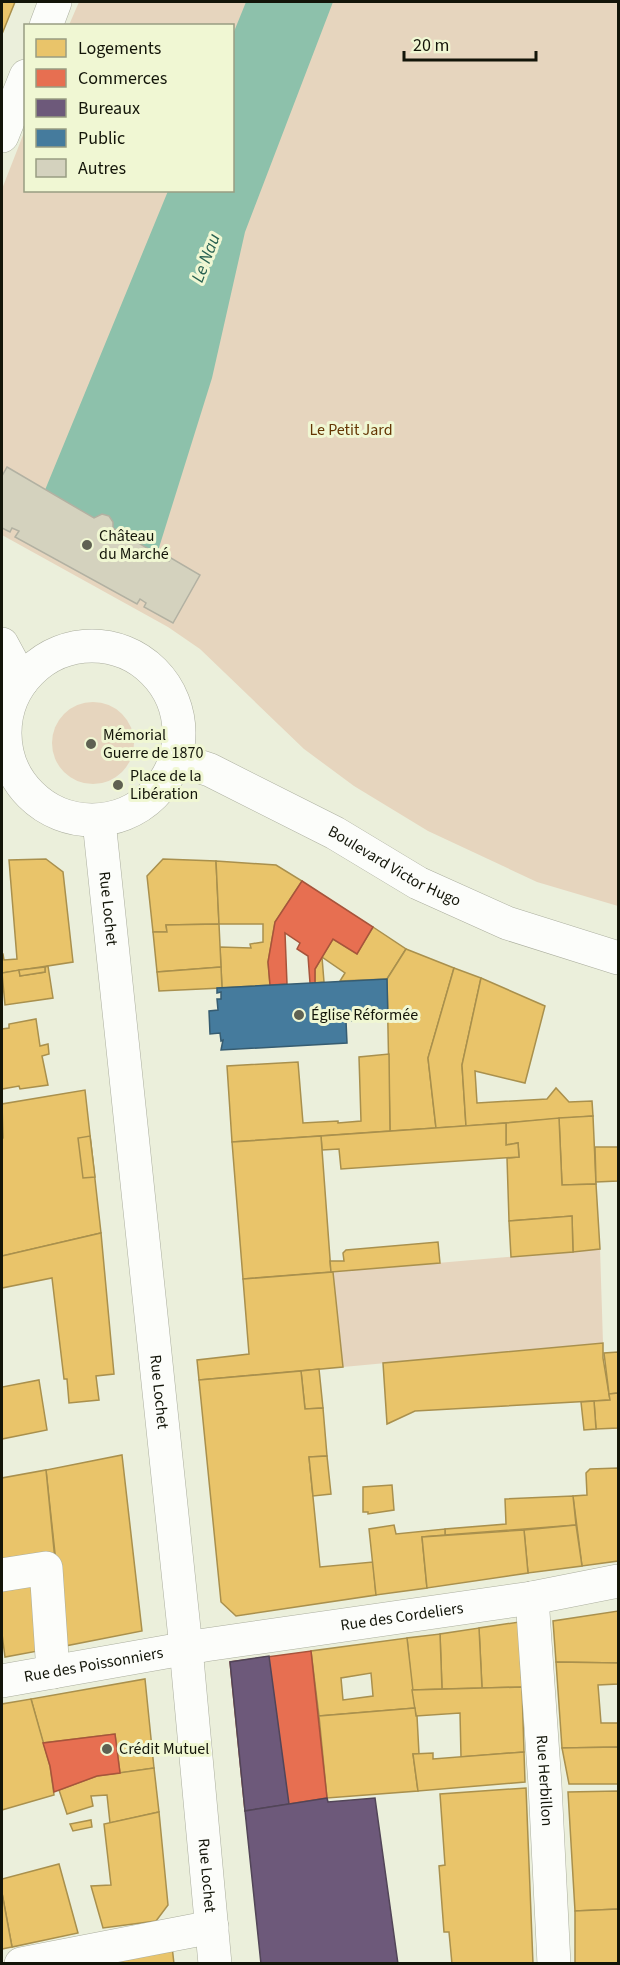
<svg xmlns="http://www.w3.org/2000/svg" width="620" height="1965" font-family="'Source Sans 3',sans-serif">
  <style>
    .green { fill: #e6d5be }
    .water { fill: #8dc1ab }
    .homes { fill: #e9c46a; stroke: #a9904d; stroke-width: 1.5; fill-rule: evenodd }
    .shops { fill: #e76f51; stroke: #a7543b; stroke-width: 1.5 }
    .offices { fill: #6d597a; stroke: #524558; stroke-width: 1.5 }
    .public { fill: #457b9d; stroke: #365c71; stroke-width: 1.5 }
    .building { fill: #d4d2be; stroke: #b2b1a2; stroke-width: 1.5 }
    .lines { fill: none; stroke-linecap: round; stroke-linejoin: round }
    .street-casing { stroke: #abae9e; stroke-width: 34 }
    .street { stroke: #fcfdfa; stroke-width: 33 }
    .poi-dot { fill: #5f6152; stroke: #f0f7d3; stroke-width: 2 }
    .labels { text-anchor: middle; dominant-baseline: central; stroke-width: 6; stroke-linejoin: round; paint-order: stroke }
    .park-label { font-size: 16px; fill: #643503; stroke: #f0f7d3 }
    .poi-label { font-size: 16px; fill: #131509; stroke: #f0f7d3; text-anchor: start }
    .street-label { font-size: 16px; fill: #131509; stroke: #f0f7d3 }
    .water-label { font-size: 18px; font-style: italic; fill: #286151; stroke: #f0f7d3 }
  </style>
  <rect width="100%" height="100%" fill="#ebefdb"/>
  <g class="green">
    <polygon points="79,2 618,2 618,906 537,882 428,831 354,786 304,749 200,649 168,627 2,535 2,189 25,130 26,190 232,190 232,26 69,25"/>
    <circle cx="93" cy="743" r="41"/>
    <polygon points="600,1249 603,1343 343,1367 333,1272"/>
  </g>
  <polygon class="water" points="246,2 333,2 245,232 212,378 157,554 113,528 113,522 109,516 102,514 94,518 45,490 168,191 232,190 233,34"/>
  <g class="homes">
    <polygon points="2,2 15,2 2,34"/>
    <polygon points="46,859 63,872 73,962 2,973 2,954 3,954 4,960 17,959 9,860"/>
    <polygon points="163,859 216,861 219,924 166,925 167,932 153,932 147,876"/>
    <polygon points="216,861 276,865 302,881 275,922 268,962 270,985 222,988 220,947 251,948 250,944 263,942 263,924 219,924"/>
    <polygon points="219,924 221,967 157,972 153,932 167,932 166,925"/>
    <polygon points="373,927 406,949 387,979 340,981 345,973 322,957 333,939 357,954"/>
    <polygon points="406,949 454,968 428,1058 436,1128 390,1131 387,979"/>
    <polygon points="322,957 324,982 315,983 315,969"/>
    <polygon points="48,966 53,998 5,1005 2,973 19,970 20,976 45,972 45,967"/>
    <polygon points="45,967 45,972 20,976 19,970"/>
    <polygon points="221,967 222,988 159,991 157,972"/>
    <polygon points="454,968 481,978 462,1065 466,1126 436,1128 428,1058"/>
    <polygon points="481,978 545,1006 525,1083 475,1071 477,1103 547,1099 556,1088 569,1102 592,1101 593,1116 466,1126 462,1065"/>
    <polygon points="36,1019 40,1046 48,1044 49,1054 42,1056 48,1085 20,1089 19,1086 2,1089 2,1029 9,1028 9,1024"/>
    <polygon points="389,1054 390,1131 232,1142 227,1066 298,1062 303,1123 338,1121 338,1123 361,1121 359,1057"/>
    <polygon points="85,1090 101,1233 2,1256 2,1139 3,1138 2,1104"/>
    <polygon points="593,1116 596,1184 562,1185 559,1118"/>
    <polygon points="559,1118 562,1185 596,1184 600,1249 573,1252 572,1216 509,1221 507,1158 519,1157 518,1143 506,1145 506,1123"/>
    <polygon points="506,1123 506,1145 518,1143 519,1157 341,1169 339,1149 322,1150 321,1136"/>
    <polygon points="90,1136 95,1177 83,1178 78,1138"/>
    <polygon points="321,1136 331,1272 243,1279 232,1142"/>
    <polygon points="595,1147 618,1147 618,1181 596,1182"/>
    <polygon points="572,1216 573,1252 511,1257 509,1221"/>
    <polygon points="101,1233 114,1374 96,1376 99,1400 69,1403 67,1379 64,1379 52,1278 2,1288 2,1256"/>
    <polygon points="438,1242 440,1263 331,1272 330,1261 344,1261 343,1253 346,1250"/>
    <polygon points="333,1272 343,1367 199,1380 197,1360 249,1354 243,1279"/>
    <polygon points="603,1343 603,1358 610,1400 415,1411 387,1424 383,1363"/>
    <polygon points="618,1352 618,1393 609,1394 604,1353"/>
    <polygon points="319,1369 323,1408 305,1409 301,1371"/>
    <polygon points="301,1371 305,1409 323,1408 327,1456 309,1457 320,1567 373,1562 376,1595 236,1616 221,1602 199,1380"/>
    <polygon points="39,1380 47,1430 2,1439 2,1387"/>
    <polygon points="618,1393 618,1428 596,1429 594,1401 610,1400 609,1394"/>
    <polygon points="594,1401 596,1429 584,1430 581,1402"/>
    <polygon points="122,1455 142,1631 65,1646 46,1470"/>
    <polygon points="327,1456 331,1494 313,1496 309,1457"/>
    <polygon points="618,1468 618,1561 582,1566 573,1496 587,1495 586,1473 590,1469"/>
    <polygon points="46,1470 55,1560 2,1568 2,1478"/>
    <polygon points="392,1485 394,1510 368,1514 368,1512 363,1512 363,1487"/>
    <polygon points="573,1496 576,1525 445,1535 445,1529 506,1524 505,1499"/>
    <polygon points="394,1525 396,1534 445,1529 445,1535 422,1537 427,1588 376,1595 369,1529"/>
    <polygon points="576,1525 582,1566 528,1573 524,1530"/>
    <polygon points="524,1530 528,1573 427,1588 422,1537"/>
    <polygon points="33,1583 38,1651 5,1657 2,1634 2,1588"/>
    <polygon points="618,1611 618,1663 556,1662 553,1621"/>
    <polygon points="519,1622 522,1687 482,1688 479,1628"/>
    <polygon points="479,1628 482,1688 442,1689 440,1634"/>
    <polygon points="440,1634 442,1689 412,1690 407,1638"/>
    <path d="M 407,1638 L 415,1708 L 319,1716 L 311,1651 ZM 371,1673 L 373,1696 L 343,1700 L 341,1678 Z"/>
    <polygon points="556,1662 618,1663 618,1684 598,1685 601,1723 618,1723 618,1747 562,1748"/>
    <polygon points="145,1679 154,1768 120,1773 115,1734 43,1743 31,1699"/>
    <polygon points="522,1687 524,1752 461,1757 460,1713 416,1716 412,1690"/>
    <polygon points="31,1699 50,1766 54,1795 2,1810 2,1704"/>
    <polygon points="415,1708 416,1716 417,1716 419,1754 413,1754 418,1791 327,1798 319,1716"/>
    <polygon points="618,1747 618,1784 569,1784 562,1748"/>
    <polygon points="524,1752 525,1782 418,1791 413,1754 433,1753 433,1759"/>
    <polygon points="154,1768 159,1812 110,1823 107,1795 91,1796 93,1806 67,1814 59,1790 97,1776"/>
    <polygon points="526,1788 533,1964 452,1964 449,1932 444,1932 439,1866 445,1865 440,1794"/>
    <polygon points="618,1791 618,1909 575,1911 568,1792"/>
    <polygon points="159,1812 168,1905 156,1921 103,1928 91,1886 111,1885 104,1824"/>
    <polygon points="91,1820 92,1827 73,1831 70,1824"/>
    <polygon points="59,1864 78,1933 12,1947 2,1893 2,1879"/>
    <polygon points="2,1893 12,1947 2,1949"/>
    <polygon points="618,1909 618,1964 575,1964 575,1911"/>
    <polygon points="172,1946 174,1964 79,1964"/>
  </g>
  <g class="shops">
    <polygon points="302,881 373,927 357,954 333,939 315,969 315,983 310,983 308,956 297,949 300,943 285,933 287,984 270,985 268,962 275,922"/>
    <polygon points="311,1651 327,1798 245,1811 230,1662"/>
    <polygon points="115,1734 120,1773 97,1776 54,1792 50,1766 43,1743"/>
  </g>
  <g class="offices">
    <polygon points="269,1656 289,1804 245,1811 230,1662"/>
    <polygon points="327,1798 328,1802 375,1798 398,1964 261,1964 245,1811"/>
  </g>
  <polygon class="public" points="387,979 388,1019 346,1021 347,1043 221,1050 223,1040 221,1041 220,1033 210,1034 209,1011 218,1010 217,999 221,999 221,992 217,993 217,988"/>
  <polygon class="building" points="7,467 94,518 102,514 109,516 113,522 113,528 169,561 171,558 200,575 173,623 144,607 146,603 140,599 137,604 15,537 19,531 12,528 10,532 2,528 2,476"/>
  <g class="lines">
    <g class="street-casing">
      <g id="street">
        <polyline points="46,26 55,2"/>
        <polyline points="2,136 26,76"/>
        <polyline points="2,644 22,681"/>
        <circle cx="92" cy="733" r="87"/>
        <path id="s1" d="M 177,759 L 210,770 L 335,833 L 418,883 L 507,923 L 618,958"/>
        <path id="s2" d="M 99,821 L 186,1648 L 215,1964"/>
        <polyline points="2,1575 46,1568 53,1672"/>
        <path id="s3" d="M 532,1598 L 545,1785 L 554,1964"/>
        <path id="s4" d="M 2,1681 L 205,1645 L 532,1598 L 618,1581"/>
        <polyline points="21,1964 212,1927"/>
      </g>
    </g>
    <use href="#street" class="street"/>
  </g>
  <g class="poi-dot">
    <circle cx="87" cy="545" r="6"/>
    <circle cx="91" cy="744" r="6"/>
    <circle cx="118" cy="785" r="6"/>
    <circle cx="299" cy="1015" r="6"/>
    <circle cx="107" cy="1749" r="6"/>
  </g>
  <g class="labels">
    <g class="park-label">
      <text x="351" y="430">Le Petit Jard</text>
    </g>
    <g class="poi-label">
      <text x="99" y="536">Château<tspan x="99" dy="18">du Marché</tspan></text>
      <text x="103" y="735">Mémorial<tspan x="103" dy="18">Guerre de 1870</tspan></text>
      <text x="130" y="776">Place de la<tspan x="130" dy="18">Libération</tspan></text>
      <text x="311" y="1015">Église Réformée</text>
      <text x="119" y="1749">Crédit Mutuel</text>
    </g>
    <g class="street-label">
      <text stroke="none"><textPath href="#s1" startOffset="243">Boulevard Victor Hugo</textPath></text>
      <text stroke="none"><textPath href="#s2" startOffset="88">Rue Lochet</textPath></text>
      <text stroke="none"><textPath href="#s2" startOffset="574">Rue Lochet</textPath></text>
      <text stroke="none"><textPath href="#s4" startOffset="405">Rue des Cordeliers</textPath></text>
      <text stroke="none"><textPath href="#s4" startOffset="93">Rue des Poissonniers</textPath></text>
      <text stroke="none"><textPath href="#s3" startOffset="183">Rue Herbillon</textPath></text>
      <text stroke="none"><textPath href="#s2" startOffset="1060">Rue Lochet</textPath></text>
    </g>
    <g class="water-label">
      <text transform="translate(206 258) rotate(-69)">Le Nau</text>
    </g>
  </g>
  <rect width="620" height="1965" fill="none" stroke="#131509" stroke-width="6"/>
  <rect x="24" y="24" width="210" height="168" fill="#f0f7d3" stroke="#989d82" stroke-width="1.5"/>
  <rect x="36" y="39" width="30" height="18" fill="#e9c46a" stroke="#989d82" stroke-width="1.5"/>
  <text x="78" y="54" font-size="18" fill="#131509">Logements</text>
  <rect x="36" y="69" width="30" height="18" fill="#e76f51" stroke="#989d82" stroke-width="1.5"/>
  <text x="78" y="84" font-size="18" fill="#131509">Commerces</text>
  <rect x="36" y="99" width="30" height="18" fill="#6d597a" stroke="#989d82" stroke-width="1.5"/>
  <text x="78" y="114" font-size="18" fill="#131509">Bureaux</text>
  <rect x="36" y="129" width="30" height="18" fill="#457b9d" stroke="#989d82" stroke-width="1.5"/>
  <text x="78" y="144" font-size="18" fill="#131509">Public</text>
  <rect x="36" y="159" width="30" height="18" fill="#d4d2be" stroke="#989d82" stroke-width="1.5"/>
  <text x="78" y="174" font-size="18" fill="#131509">Autres</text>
  <path d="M404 51v9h132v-9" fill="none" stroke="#131509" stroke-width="3"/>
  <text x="413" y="51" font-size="18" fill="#131509" stroke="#f0f7d3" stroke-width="4.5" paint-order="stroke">20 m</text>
</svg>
